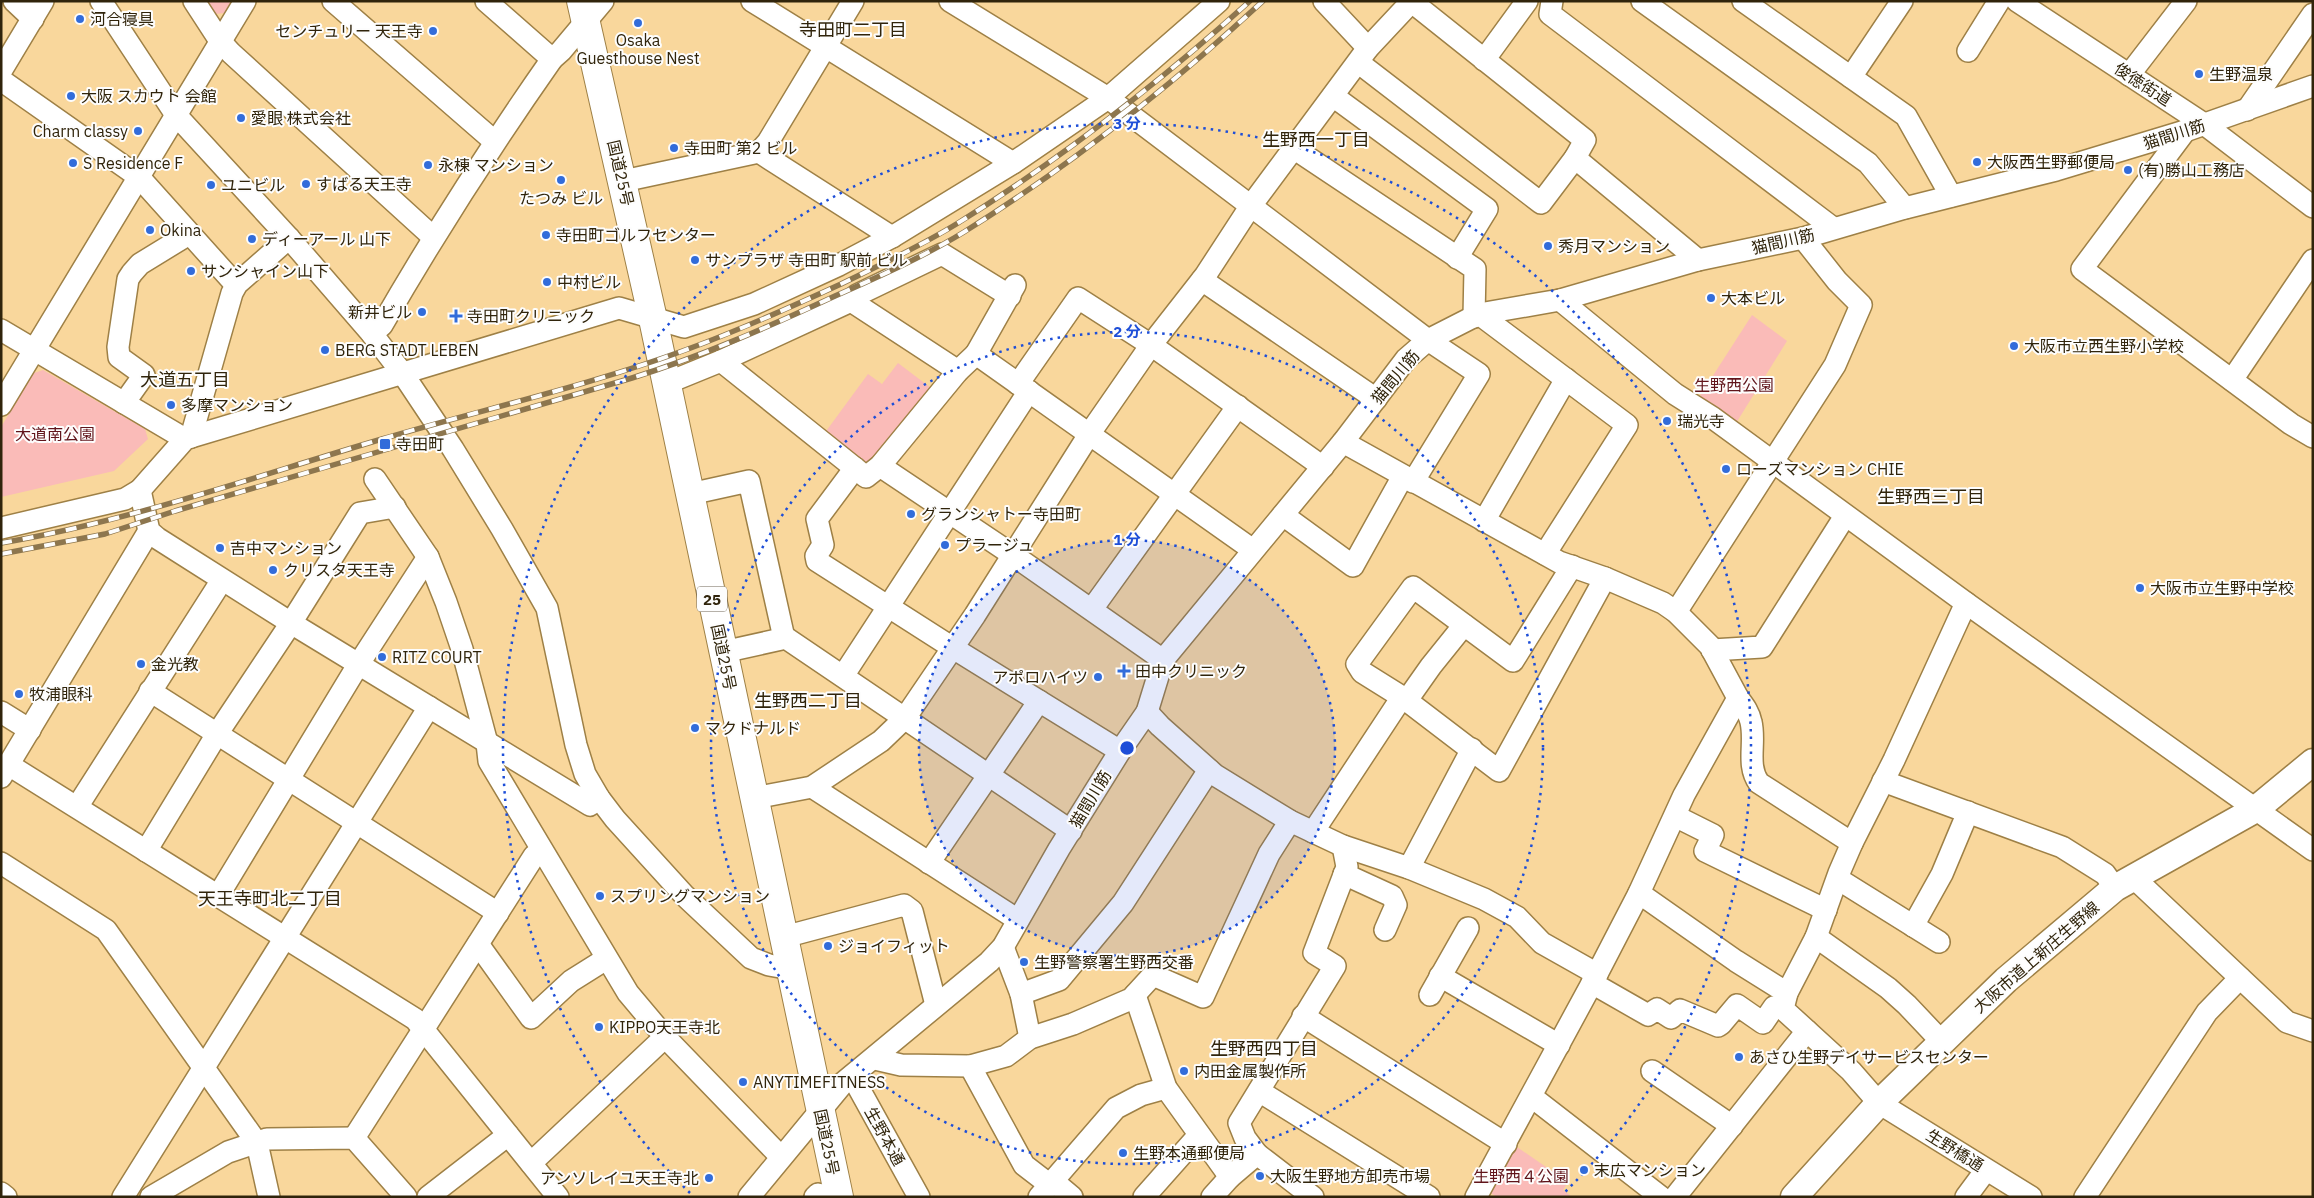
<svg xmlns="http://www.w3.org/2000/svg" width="2314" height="1198" font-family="'IBM Plex Sans','Noto Sans JP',sans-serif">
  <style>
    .green { fill: #fabbb8 }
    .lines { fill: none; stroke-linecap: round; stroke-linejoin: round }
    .minor-casing { stroke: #9e8046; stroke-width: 24 }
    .major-casing { stroke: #9e8046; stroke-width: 29 }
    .highway-casing { stroke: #9e8046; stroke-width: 30 }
    .minor { stroke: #fff; stroke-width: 21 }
    .major { stroke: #fff; stroke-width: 26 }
    .highway { stroke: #fff; stroke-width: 28 }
    .rail-casing { stroke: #8d764e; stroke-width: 5.5 }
    .rail { stroke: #fdfdfd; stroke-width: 4; stroke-dasharray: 11; stroke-linecap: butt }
    .ring { fill: none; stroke: #1d4ed8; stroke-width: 2.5; stroke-dasharray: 2.5 5 }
    .poi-dot { fill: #326cda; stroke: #fdfdfd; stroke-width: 2 }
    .labels { text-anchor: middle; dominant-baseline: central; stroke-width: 4; stroke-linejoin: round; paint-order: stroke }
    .shield { fill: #fdfdfd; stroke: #6e6554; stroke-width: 1 }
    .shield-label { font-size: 15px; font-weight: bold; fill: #30240b }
    .poi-label { font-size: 16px; fill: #30240b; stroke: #fdfdfd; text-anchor: start }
    .street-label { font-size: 16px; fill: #30240b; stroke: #fdfdfd }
    .park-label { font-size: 16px; fill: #60141a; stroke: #fdfdfd }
    .neighbourhood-label { font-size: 18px; fill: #30240b; stroke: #fdfdfd }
    .centre { fill: #1d4ed8; stroke: #fdfdfd; stroke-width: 2.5 }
    .ring-label { font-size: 15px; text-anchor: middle; font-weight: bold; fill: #1d4ed8; stroke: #fdfdfd; stroke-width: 4; stroke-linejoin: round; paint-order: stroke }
  </style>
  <rect width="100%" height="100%" fill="#f9d79c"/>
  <g class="green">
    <polygon points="207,1 232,1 225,13 215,14"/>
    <polygon points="1752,315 1787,341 1733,428 1696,402"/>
    <polygon points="898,363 931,388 870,469 824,434 868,374 882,384"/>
    <polygon points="43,370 145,429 148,439 114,471 1,497 1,427 34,373"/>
    <polygon points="1514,1145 1568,1182 1563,1190 1572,1197 1497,1197 1489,1192"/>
  </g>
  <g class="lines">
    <g class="minor-casing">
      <g id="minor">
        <polyline points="14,1 33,19"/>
        <polyline points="101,1 176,115 289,238 372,334 403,374 453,449 502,529 547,608 576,745 585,774 599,798 615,819 685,896 751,958 769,965 791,969"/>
        <polyline points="194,1 220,41 231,53 433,237"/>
        <polyline points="333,1 494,141"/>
        <polyline points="486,1 552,59"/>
        <polyline points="752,1 1013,163"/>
        <polyline points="950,1 1108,98 1428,340 1479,374 1413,482"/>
        <polyline points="1324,1 1368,48"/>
        <polyline points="1552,1 1550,14 1833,228"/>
        <polyline points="1642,1 1868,163 1905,208"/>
        <polyline points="1743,1 1906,116 1951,196"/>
        <polyline points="2017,1 2204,124 2313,207"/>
        <polyline points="1412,2 1585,140 1575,158"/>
        <polyline points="1968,51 1999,1"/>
        <polyline points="1484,60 1527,1"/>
        <polyline points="1359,63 1541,203 1575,158 1698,260"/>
        <polyline points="1,71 43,1"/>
        <polyline points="2129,75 2186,1"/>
        <polyline points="1851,77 1902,1"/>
        <polyline points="1,80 139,177 236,285"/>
        <polyline points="1333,96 1487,209 1457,258"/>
        <polyline points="2247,110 2313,14"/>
        <polyline points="2185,131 2082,269 2291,424 2313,437"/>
        <polyline points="1295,149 1475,269 1474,317"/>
        <polyline points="759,152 892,237"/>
        <polyline points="623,181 759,152 768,142 853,1"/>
        <polyline points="1202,280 1376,399"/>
        <polyline points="1560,300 1675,394 1713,418 1966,603 2313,850"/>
        <polyline points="851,301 857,295 942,254 1010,296"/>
        <polyline points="1479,314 1627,425 1545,554"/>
        <polyline points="1,330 185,439"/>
        <path d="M 372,334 L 382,325 C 435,233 491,146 552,59 L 561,51 L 603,1"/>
        <polyline points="976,354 1015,285"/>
        <polyline points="721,361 851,301 958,371"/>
        <polyline points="2232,380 2313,260"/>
        <polyline points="667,383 721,361 866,477 880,466 958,371 976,354 1253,550"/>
        <polyline points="1018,384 1078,298 1151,345 1323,467"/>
        <polyline points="124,403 144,375 119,357 118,347 128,279 132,273 140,264 189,234"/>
        <polyline points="1,405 245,1"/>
        <polyline points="191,437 232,293 237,284 289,238"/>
        <polyline points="1343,442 1559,562 1605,578 1663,603 1676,612 1710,646 1738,698 1684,795 1639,893 1597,974 1476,1197"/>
        <polyline points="880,466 1013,555 1163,660"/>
        <polyline points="855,468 817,519 823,545 816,556 817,561 953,648 1120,751"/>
        <polyline points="375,479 428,557 446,602 462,649 487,743 489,761 628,993 665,1037 781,1157"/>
        <polyline points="140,490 149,531 157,538 291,623 590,805 599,798"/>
        <polyline points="690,494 749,481 784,638"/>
        <polyline points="1283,515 1353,566 1403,476"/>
        <polyline points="1484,521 1566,379"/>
        <polyline points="1,528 125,499 140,490 185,439 191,437 619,308 684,327 754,304 839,265 892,237 1013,163 1108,98 1219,1"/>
        <polyline points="1966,603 1894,760 1852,843 1839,873 1816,937 1787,993 1783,1009 1851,1071 1879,1103 2031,1197"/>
        <polyline points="1092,609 1238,406"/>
        <polyline points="1676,612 1835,365 1861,305 1837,281 1803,238"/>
        <polyline points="1712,650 1762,647 1845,516"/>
        <polyline points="723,652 786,638 1071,831"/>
        <polyline points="843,676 1029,391"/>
        <polyline points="150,691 498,913"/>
        <polyline points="1402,697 1362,672 1357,664 1413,587 1513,661 1572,566"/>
        <path d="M 1738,698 C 1744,706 1749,712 1751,722 C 1756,743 1746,765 1759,783 L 1852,843"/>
        <polyline points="1407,700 1431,666 1464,625"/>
        <polyline points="1,712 30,730"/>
        <polyline points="1147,712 1160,726 1215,775 1290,821 1343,846 1409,868 1484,899 1517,917 1542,943 1597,974"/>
        <polyline points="9,765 415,1019 558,1197"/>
        <polyline points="1,777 149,531"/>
        <polyline points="1883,781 2062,847 2105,874 2115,888"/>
        <polyline points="812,787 1018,920"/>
        <polyline points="754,798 812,787 881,741 905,718 975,615 1090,433 1151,345 1205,276 1250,207 1368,48 1412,1"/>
        <polyline points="77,807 222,580"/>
        <polyline points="1675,816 1713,835 1705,851 1826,910"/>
        <polyline points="1313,832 1402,697 1499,771 1605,578"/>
        <polyline points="146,851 217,734 291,623 360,513 395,507"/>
        <polyline points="1,863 106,930 257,1143 269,1197"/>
        <polyline points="929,863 1039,701"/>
        <polyline points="1409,868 1472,749"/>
        <polyline points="1344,874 1392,896 1396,905 1385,930"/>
        <polyline points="2133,877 2287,1022 2313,1031"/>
        <polyline points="1838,879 1939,942"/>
        <polyline points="1639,893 1736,961 1787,993"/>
        <polyline points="218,896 358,665 428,557"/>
        <polyline points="1913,926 1942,874 1968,812"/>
        <polyline points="784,937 904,905 912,911 936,1005"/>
        <polyline points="1816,937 1888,988 1907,1005 1942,1042"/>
        <polyline points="478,944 531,1018 571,981 606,959"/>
        <polyline points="1003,947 1021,994 1030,1038"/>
        <polyline points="1440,976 1559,1045"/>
        <polyline points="1592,983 1648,1015 1657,1009 1671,1018 1680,1010 1718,1026 1721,1024 1737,1005 1763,1023 1774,1007 1783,1009"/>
        <polyline points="1021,994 1059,980 1123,903 1209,770"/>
        <polyline points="1135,995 1166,1088 1230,1177 1257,1154 1313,1197"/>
        <polyline points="1430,995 1468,928"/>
        <polyline points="1303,1016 1506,1144"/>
        <polyline points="875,1059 901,1065 970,1066 1006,1056 1030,1038 1073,1024 1131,999 1153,975 1203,997 1269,854 1290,821"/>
        <polyline points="970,1066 1024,1165 1050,1185"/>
        <polyline points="1652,1071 1732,1126"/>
        <polyline points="852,1076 919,1197"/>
        <polyline points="1259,1091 1429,1197"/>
        <polyline points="1532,1097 1661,1197"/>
        <polyline points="354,1138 534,856 542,851"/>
        <polyline points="1257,1154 1245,1138 1239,1123 1335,966 1314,953 1347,867 1343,846"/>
        <polyline points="531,1163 665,1037"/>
        <polyline points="1053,1181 1072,1197"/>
        <polyline points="1,1193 6,1197"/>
        <polyline points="123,1197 429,707"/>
        <polyline points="151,1197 228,1152 267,1139 354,1138 406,1197"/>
        <polyline points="428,1197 508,1135"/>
        <polyline points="749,1197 844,1082 989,962 1003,947 1059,849 1120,751 1147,712 1163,660 1343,442 1406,359 1428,340 1479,314 1560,300 1698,260 1803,238 1905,208 2056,170 2185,131 2313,86"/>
        <polyline points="815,1197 818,1194"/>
        <polyline points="1039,1197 1116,1108 1141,1095 1166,1088"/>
        <polyline points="1144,1197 1199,1135"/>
        <polyline points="1212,1197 1230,1177"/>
        <polyline points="1675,1197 1807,1031"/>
        <polyline points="1966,1197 1986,1170"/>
        <polyline points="2085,1197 2207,1012 2240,978"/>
      </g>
    </g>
    <g class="major-casing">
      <polyline id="major" points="1794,1197 1879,1103 2006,980 2115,888 2256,809 2313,762"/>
    </g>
    <g class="highway-casing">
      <polyline id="highway" points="581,1 653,319 839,1197"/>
    </g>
    <use href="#minor" class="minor"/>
    <use href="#major" class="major"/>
    <use href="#highway" class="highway"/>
    <g class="rail-casing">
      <g id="rail">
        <path d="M 1,543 C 131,521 256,476 382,439 C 484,409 588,386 688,349 C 740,330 791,307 841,284 C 880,265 921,246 958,223 C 1062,158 1159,83 1250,1"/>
        <path d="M 1,554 L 105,534 L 175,511 L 632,378 C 702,356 768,327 835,296 C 878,277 923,257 964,232 C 1070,166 1171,86 1263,1"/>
      </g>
    </g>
    <use href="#rail" class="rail"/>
  </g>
  <circle cx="1127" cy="748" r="208" fill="#1d4ed8" fill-opacity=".12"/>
  <g class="ring">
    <circle cx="1127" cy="748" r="208"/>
    <circle cx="1127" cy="748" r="416"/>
    <path d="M690 1193A624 624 0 1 1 1564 1193"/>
  </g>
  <g class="poi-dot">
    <circle cx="80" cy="19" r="5"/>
    <circle cx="638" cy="23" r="5"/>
    <circle cx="433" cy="31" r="5"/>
    <circle cx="2199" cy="74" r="5"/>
    <circle cx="71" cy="96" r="5"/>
    <circle cx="241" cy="118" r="5"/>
    <circle cx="138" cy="131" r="5"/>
    <circle cx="674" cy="148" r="5"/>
    <circle cx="1977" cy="162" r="5"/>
    <circle cx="73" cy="163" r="5"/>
    <circle cx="428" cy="165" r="5"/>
    <circle cx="2128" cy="170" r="5"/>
    <circle cx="561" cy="180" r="5"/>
    <circle cx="306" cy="184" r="5"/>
    <circle cx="211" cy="185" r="5"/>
    <circle cx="150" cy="230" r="5"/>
    <circle cx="546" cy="235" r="5"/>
    <circle cx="252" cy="239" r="5"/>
    <circle cx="1548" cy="246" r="5"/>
    <circle cx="695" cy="260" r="5"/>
    <circle cx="191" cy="271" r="5"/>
    <circle cx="547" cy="282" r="5"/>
    <circle cx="1711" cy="298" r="5"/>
    <circle cx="422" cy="312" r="5"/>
    <path d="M453.5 308.5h5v5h5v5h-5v5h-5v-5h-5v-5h5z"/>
    <circle cx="2014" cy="346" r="5"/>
    <circle cx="325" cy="350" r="5"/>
    <circle cx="171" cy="405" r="5"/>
    <circle cx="1667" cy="421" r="5"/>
    <rect x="379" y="438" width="12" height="12" rx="2.5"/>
    <circle cx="1726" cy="469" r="5"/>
    <circle cx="911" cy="514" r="5"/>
    <circle cx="945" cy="545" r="5"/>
    <circle cx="220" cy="548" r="5"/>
    <circle cx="273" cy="570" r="5"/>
    <circle cx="2140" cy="588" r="5"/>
    <circle cx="382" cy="657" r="5"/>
    <circle cx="141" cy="664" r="5"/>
    <path d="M1121.5 663.5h5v5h5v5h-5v5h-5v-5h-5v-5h5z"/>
    <circle cx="1098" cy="677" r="5"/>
    <circle cx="19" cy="694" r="5"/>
    <circle cx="695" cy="728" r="5"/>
    <circle cx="600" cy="896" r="5"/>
    <circle cx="828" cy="946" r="5"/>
    <circle cx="1024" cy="962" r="5"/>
    <circle cx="599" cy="1027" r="5"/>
    <circle cx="1739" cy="1057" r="5"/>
    <circle cx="1184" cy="1071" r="5"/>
    <circle cx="743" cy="1082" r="5"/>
    <circle cx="1123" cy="1153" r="5"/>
    <circle cx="1584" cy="1170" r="5"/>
    <circle cx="1260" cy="1176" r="5"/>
    <circle cx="709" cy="1178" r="5"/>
  </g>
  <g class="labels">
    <rect class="shield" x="697" y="586.5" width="30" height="25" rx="4"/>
    <g class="shield-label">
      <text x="712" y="599">25</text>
    </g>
    <g class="poi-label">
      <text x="90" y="19">河合寝具</text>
      <text x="423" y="31" text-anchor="end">センチュリー 天王寺</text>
      <text x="638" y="40" text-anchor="middle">Osaka<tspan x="638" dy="18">Guesthouse Nest</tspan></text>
      <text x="2209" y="74">生野温泉</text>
      <text x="81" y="96">大阪 スカウト 会館</text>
      <text x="251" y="118">愛眼 株式会社</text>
      <text x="128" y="131" text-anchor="end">Charm classy</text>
      <text x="684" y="148">寺田町 第2 ビル</text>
      <text x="1987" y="162">大阪西生野郵便局</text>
      <text x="83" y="163">S Residence F</text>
      <text x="438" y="165">永棟 マンション</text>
      <text x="2138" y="170">(有)勝山工務店</text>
      <text x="316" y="184">すばる天王寺</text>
      <text x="221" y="185">ユニビル</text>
      <text x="561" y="198" text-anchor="middle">たつみ ビル</text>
      <text x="160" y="230">Okina</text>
      <text x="556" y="235">寺田町ゴルフセンター</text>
      <text x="262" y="239">ディーアール 山下</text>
      <text x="1558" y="246">秀月マンション</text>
      <text x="705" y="260">サンプラザ 寺田町 駅前 ビル</text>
      <text x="201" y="271">サンシャイン山下</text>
      <text x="557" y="282">中村ビル</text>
      <text x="1721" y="298">大本ビル</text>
      <text x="412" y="312" text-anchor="end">新井ビル</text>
      <text x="467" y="316">寺田町クリニック</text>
      <text x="2024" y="346">大阪市立西生野小学校</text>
      <text x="335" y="350">BERG STADT LEBEN</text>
      <text x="181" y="405">多摩マンション</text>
      <text x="1677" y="421">瑞光寺</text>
      <text x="396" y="444">寺田町</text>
      <text x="1736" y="469">ローズマンション CHIE</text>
      <text x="921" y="514">グランシャトー寺田町</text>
      <text x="955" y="545">プラージュ</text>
      <text x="230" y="548">吉中マンション</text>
      <text x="283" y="570">クリスタ天王寺</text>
      <text x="2150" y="588">大阪市立生野中学校</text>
      <text x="392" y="657">RITZ COURT</text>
      <text x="151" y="664">金光教</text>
      <text x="1135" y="671">田中クリニック</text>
      <text x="1088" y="677" text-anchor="end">アポロハイツ</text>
      <text x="29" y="694">牧浦眼科</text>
      <text x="705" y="728">マクドナルド</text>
      <text x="610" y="896">スプリングマンション</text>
      <text x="838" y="946">ジョイフィット</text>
      <text x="1034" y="962">生野警察署生野西交番</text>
      <text x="609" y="1027">KIPPO天王寺北</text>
      <text x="1749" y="1057">あさひ生野デイサービスセンター</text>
      <text x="1194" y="1071">内田金属製作所</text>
      <text x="753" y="1082">ANYTIMEFITNESS</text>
      <text x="1133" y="1153">生野本通郵便局</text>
      <text x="1594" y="1170">末広マンション</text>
      <text x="1270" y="1176">大阪生野地方卸売市場</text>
      <text x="699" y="1178" text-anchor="end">アンソレイユ天王寺北</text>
    </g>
    <g class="street-label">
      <text transform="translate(2143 84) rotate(33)">俊徳街道</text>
      <text transform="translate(2174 134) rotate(-18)">猫間川筋</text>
      <text transform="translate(621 173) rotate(77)">国道25号</text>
      <text transform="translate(1783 241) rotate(-13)">猫間川筋</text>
      <text transform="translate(1395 377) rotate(-50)">猫間川筋</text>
      <text transform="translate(724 657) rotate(78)">国道25号</text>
      <text transform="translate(1090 799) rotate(-59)">猫間川筋</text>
      <text transform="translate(2036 957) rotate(-41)">大阪市道上新庄生野線</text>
      <text transform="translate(885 1136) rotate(61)">生野本通</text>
      <text transform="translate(827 1142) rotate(78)">国道25号</text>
      <text transform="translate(1955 1150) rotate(32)">生野橋通</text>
    </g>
    <g class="park-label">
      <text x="1734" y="385">生野西公園</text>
      <text x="55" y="434">大道南公園</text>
      <text x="1521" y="1176">生野西４公園</text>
    </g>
    <g class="neighbourhood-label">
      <text x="853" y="29">寺田町二丁目</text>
      <text x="1316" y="139">生野西一丁目</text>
      <text x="185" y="379">大道五丁目</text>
      <text x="1931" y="496">生野西三丁目</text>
      <text x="808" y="700">生野西二丁目</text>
      <text x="270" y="898">天王寺町北二丁目</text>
      <text x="1264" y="1048">生野西四丁目</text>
    </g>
  </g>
  <circle cx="1127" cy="748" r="8" class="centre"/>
  <g class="ring-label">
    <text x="1127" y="129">3 分</text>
    <text x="1127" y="337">2 分</text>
    <text x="1127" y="545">1 分</text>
  </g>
  <rect width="2314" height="1198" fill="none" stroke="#30240b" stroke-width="5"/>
</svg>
